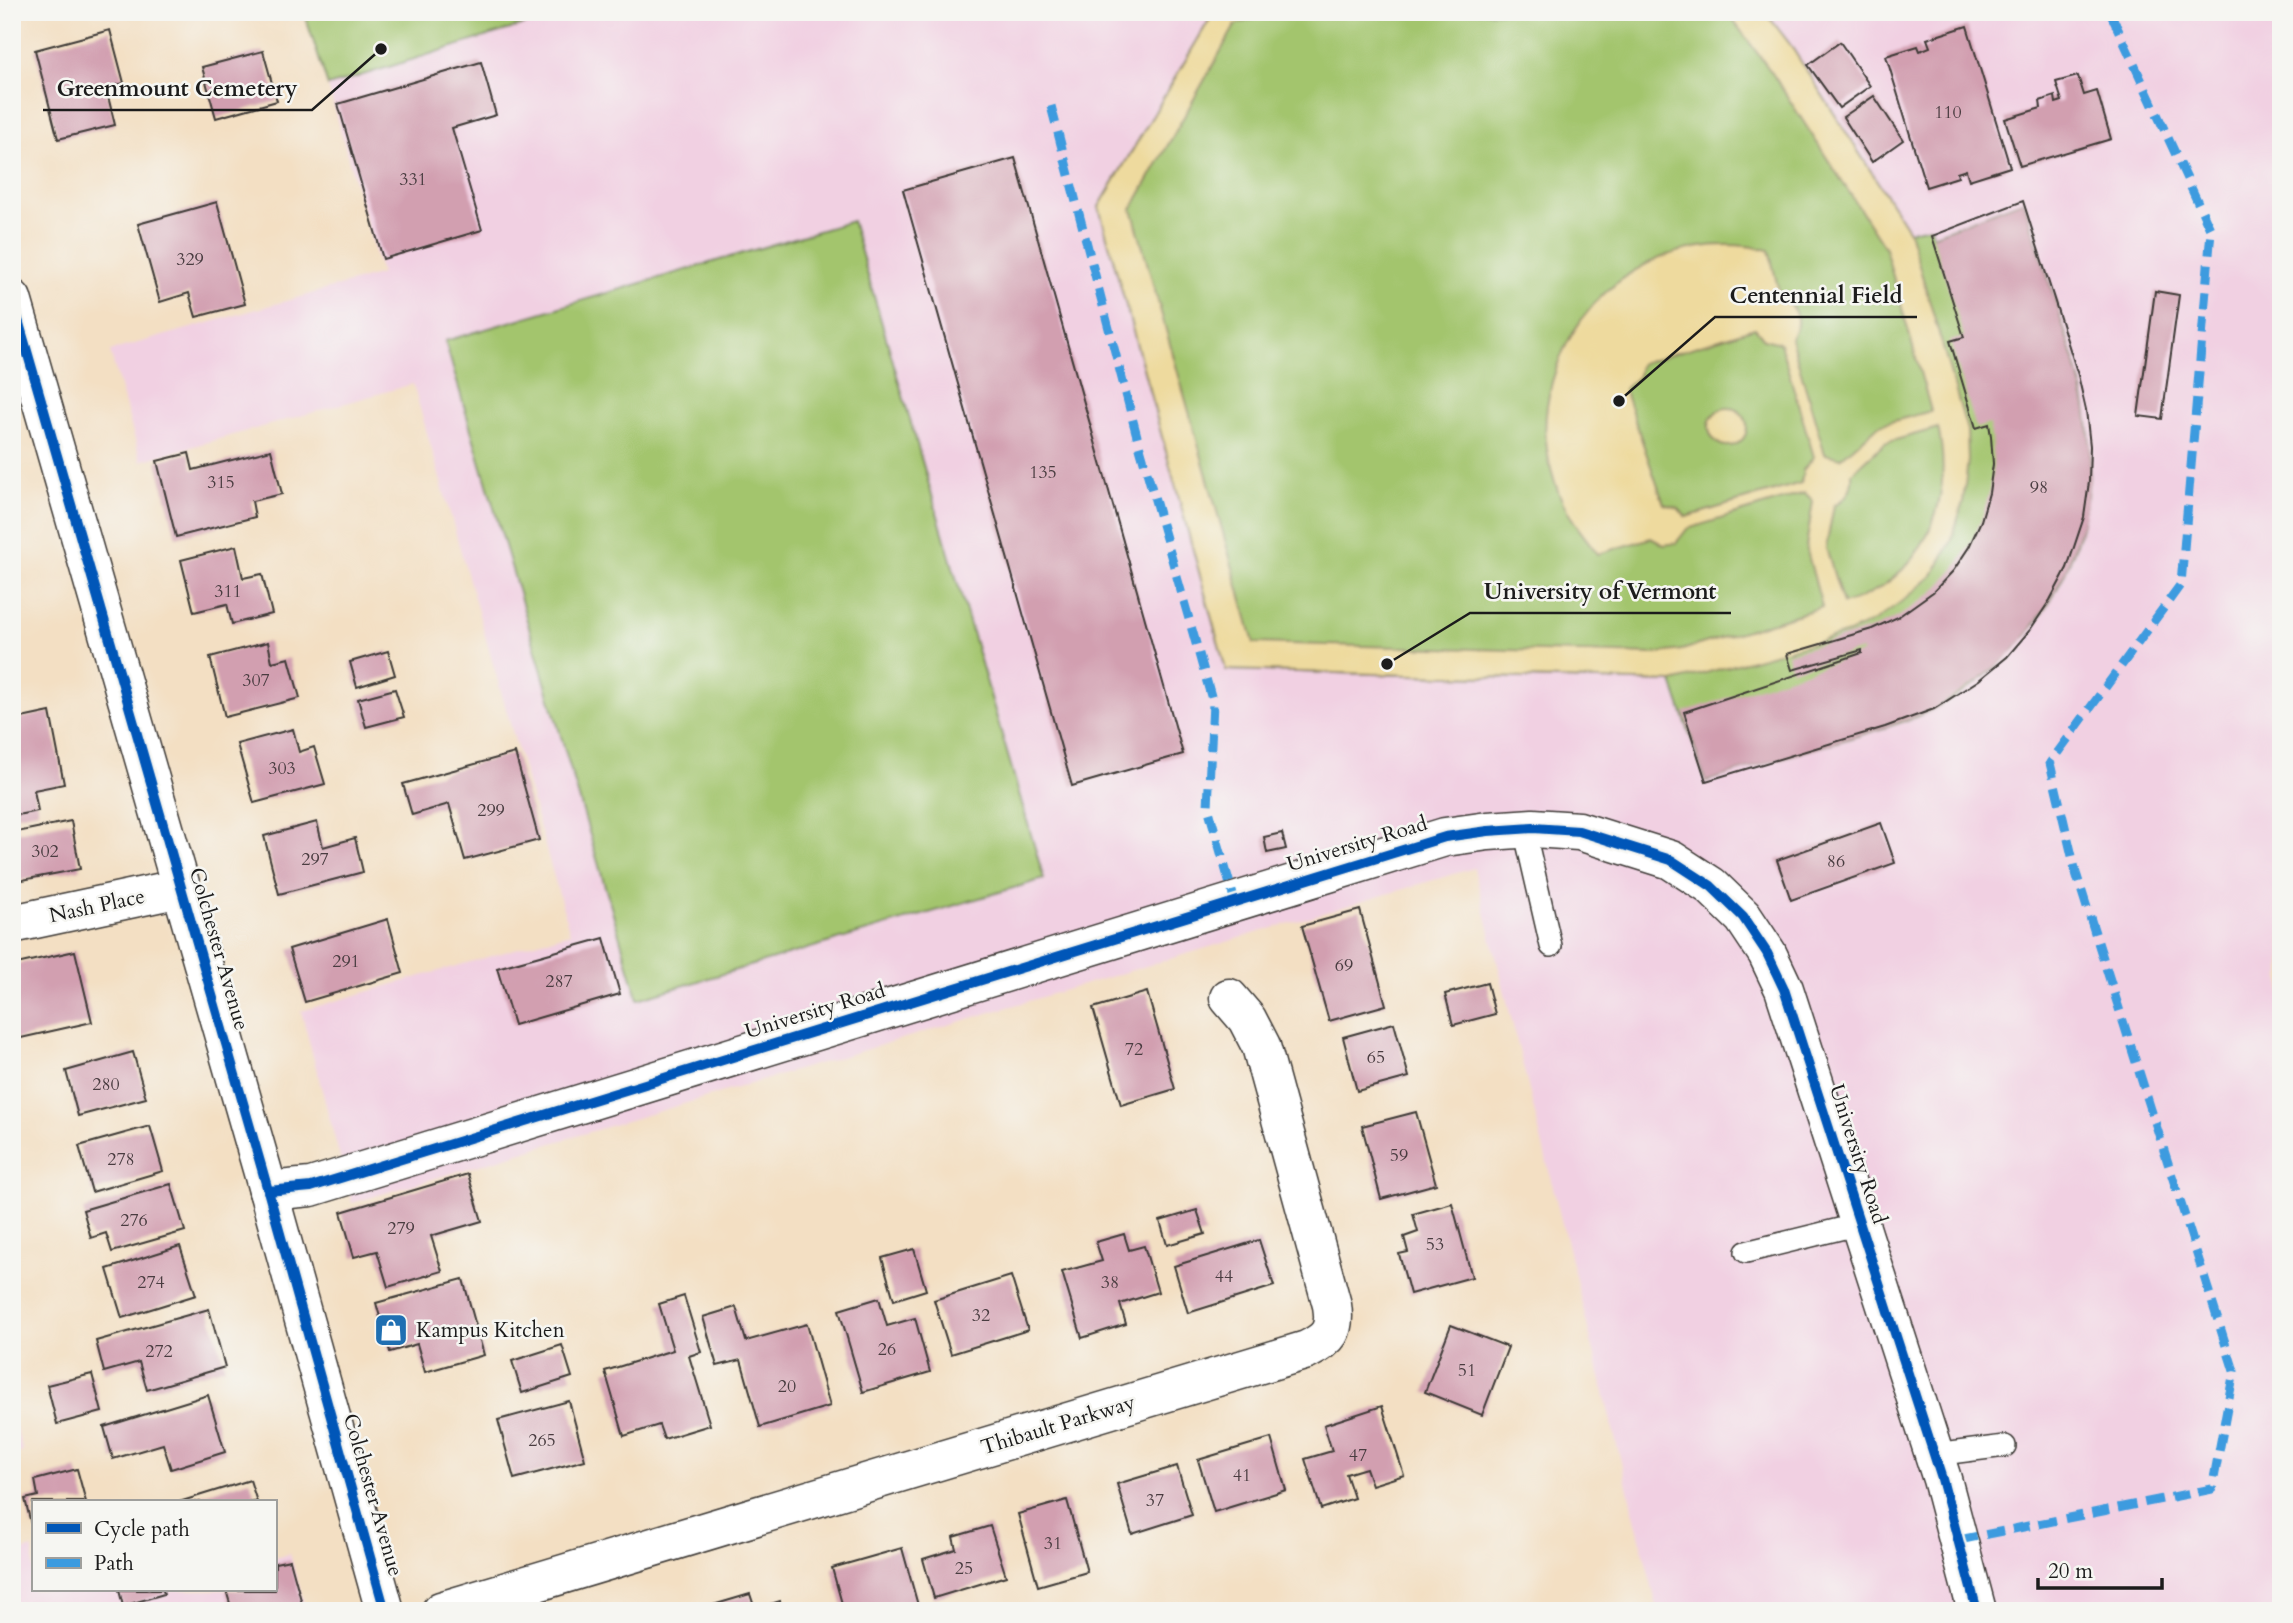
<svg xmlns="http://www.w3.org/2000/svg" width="2293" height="1623" font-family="Cardo,serif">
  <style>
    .built { fill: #f1d0e2 }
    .green { fill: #a3c56d; stroke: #607044; stroke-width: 2 }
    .sand { fill: #eeda9e; stroke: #857b5d; stroke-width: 2; fill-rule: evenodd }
    .building { fill: #d29fb0 }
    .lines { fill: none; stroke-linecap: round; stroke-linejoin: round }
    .service-casing { stroke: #3c3935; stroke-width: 24 }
    .minor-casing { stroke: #3c3935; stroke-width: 41 }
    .secondary-casing { stroke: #3c3935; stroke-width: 41 }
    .service { stroke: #fff; stroke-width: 21 }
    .minor { stroke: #fff; stroke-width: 38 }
    .secondary { stroke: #fff; stroke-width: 38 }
    .quiet { stroke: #3c9bdf; stroke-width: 9; stroke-dasharray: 18 9; stroke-linecap: butt }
    .cycleway-casing { stroke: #f6f6f2; stroke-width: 15 }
    .cycleway { stroke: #0057b8; stroke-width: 10 }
    .labels { text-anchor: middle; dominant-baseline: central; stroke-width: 5; stroke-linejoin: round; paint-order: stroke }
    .number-label { font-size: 18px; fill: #4a3d41 }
    .street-label { font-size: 21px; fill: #1c1c1c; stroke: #f6f6f2 }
    .poi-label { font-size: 21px; fill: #1c1c1c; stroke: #f6f6f2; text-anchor: start }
    .leader { fill: none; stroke: #1c1c1c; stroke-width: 2.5 }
    .callout-dot { fill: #1c1c1c; stroke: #f6f6f2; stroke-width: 2.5 }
    .callout-label { font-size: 23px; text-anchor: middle; font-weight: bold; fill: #1c1c1c; stroke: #f6f6f2; stroke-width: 5; stroke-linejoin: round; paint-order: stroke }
  </style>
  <rect width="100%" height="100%" fill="#f6f6f2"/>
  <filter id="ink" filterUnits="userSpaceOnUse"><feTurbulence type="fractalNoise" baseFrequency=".0143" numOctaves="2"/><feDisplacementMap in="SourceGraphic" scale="14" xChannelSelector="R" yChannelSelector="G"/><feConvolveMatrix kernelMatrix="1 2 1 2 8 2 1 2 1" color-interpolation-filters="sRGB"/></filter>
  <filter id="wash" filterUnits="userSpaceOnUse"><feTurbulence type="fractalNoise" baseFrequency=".00686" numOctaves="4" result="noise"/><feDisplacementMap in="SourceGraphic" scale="28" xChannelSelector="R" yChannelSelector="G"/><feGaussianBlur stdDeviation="1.57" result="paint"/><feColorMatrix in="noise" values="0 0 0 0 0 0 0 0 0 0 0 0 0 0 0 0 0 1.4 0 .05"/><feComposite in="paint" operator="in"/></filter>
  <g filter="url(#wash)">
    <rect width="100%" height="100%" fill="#f3dfc3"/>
    <g class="built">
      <polygon points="565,12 2281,12 2281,1611 1658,1611 1474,868 352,1203 301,1011 570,933 413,384 141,461 110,351 381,274 328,86"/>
      <polygon points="12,1416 23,1452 12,1455"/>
      <polygon points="33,1548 33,1590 122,1590 125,1601 166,1590 275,1590 275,1558 290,1554 306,1611 12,1611 12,1554"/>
    </g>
    <g class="green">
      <polygon points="304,12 565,12 328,86"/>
      <path d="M 1214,12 L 1765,12 L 1789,43 L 1909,231 L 1930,227 L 1933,235 L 2023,201 C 2035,238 2047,275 2058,312 C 2067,339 2077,366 2083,393 C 2099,468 2086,548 2043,612 C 2015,653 1978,687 1933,709 C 1905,723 1873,731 1843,740 C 1797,753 1751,767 1706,781 L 1672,682 L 1226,670 L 1099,207 Z"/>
      <polygon points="852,221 1044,879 638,999 445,341"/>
    </g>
    <g class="sand">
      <path d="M 1214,12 L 1277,12 L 1236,24 L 1132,209 L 1254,643 L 1653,654 L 1682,650 L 1822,607 L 1806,547 L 1813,501 L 1805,493 L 1687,529 L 1676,543 L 1664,545 L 1651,538 L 1598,554 C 1590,543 1580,532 1573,520 C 1558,498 1548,466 1546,440 C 1544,421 1547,401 1552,382 C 1578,286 1670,227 1769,250 L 1781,300 C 1798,307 1802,323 1791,338 L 1825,454 L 1841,458 L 1879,425 L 1931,411 L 1885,248 L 1772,73 L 1727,12 L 1765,12 L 1789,43 L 1909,231 L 1967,430 L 1968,460 L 1963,502 L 1951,542 L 1933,575 L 1905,599 L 1876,620 L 1849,633 L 1673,682 L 1226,670 L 1099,207 ZM 1755,328 L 1764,339 L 1780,343 L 1814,457 L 1803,470 L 1801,483 L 1686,517 L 1678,508 L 1664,504 L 1624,389 L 1638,376 L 1640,364 ZM 1938,428 C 1956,504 1921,582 1843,604 L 1826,548 L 1834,505 C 1848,498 1853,488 1852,473 L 1885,443 Z"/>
      <circle cx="1728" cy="427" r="19"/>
    </g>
    <g id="blocks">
      <g class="building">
        <polygon points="1967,26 2010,167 1969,180 1966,170 1957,173 1958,177 1926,187 1886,56 1918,46 1920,51 1930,47 1927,39"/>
        <polygon points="110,30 124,83 106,88 115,125 58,139 35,50"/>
        <polygon points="1840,42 1870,86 1839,108 1808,65"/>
        <polygon points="263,51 277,101 216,118 202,67"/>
        <polygon points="481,62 496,115 452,128 482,230 383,259 338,104"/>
        <polygon points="2078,76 2084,95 2097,91 2111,139 2020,166 2005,119 2041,108 2040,101 2055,96 2056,103 2062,101 2056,82"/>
        <polygon points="1874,96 1903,140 1872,162 1843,117"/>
        <polygon points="1015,158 1183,754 1072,786 903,190"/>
        <polygon points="2023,201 2078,375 2086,410 2090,446 2089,482 2084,517 2067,568 2050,600 2030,630 2007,657 1979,680 1934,709 1885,727 1706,781 1684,712 1862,653 1862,650 1792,670 1787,654 1872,629 1898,617 1933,592 1953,571 1969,547 1981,521 1989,493 1993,464 1991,436 1989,424 1976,428 1950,341 1964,337 1932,236"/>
        <polygon points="217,202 245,304 196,317 189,293 160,302 138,224"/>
        <polygon points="2155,291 2179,295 2162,419 2138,416"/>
        <polygon points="271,450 282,494 252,501 255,517 176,537 157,461 189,453 193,470"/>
        <polygon points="236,546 243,578 262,574 272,614 232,624 227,604 194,612 181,560"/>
        <polygon points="268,642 272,662 289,658 300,698 225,717 210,657"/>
        <polygon points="388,651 395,675 357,687 350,662"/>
        <polygon points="395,689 404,717 366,727 358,699"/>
        <polygon points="50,712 64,784 34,790 38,811 12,816 12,720"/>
        <polygon points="293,729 299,752 314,747 325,784 254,803 237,744"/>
        <polygon points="515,753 539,840 465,860 449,804 412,815 403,784"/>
        <polygon points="71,821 80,869 12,882 12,833"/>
        <polygon points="317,822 323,847 355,838 363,872 279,894 264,836"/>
        <polygon points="1881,823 1895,863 1791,900 1777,860"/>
        <polygon points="1282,833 1286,849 1267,853 1264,837"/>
        <polygon points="1360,910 1386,1005 1329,1021 1302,926"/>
        <polygon points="388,919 403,973 305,1002 289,949"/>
        <polygon points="604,938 620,994 514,1025 497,968"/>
        <polygon points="75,951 92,1022 12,1040 12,965"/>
        <polygon points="1487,983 1495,1014 1453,1025 1445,994"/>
        <polygon points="1147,992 1175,1089 1121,1105 1093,1008"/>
        <polygon points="1394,1023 1409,1077 1357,1091 1343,1037"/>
        <polygon points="133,1052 146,1098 78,1116 66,1071"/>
        <polygon points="1416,1112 1436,1184 1381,1199 1362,1126"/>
        <polygon points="150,1126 163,1171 92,1192 79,1146"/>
        <polygon points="468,1174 482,1221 431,1236 442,1271 388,1287 377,1251 354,1257 341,1212"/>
        <polygon points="171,1184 185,1231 112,1252 106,1233 91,1238 83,1210"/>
        <polygon points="1452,1203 1472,1277 1410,1294 1399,1254 1408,1252 1404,1237 1418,1232 1413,1214"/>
        <polygon points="1197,1210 1205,1234 1167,1245 1160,1221"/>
        <polygon points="1124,1234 1129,1250 1144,1246 1158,1292 1120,1304 1126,1324 1082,1338 1062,1272 1102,1261 1096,1242"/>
        <polygon points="1259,1240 1274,1286 1188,1313 1174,1266"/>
        <polygon points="180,1246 196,1295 122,1318 107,1269"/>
        <polygon points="914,1249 926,1290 894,1300 882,1258"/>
        <polygon points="1011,1276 1028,1330 951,1354 934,1300"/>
        <polygon points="463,1279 484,1355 425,1372 417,1344 390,1352 376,1303"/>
        <polygon points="684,1296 701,1352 689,1356 710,1425 664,1439 659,1425 624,1436 605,1371 673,1350 659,1304"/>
        <polygon points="879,1298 887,1326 915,1318 930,1372 863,1392 839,1310"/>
        <polygon points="736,1307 746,1341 807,1324 830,1406 760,1427 741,1360 717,1366 703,1317"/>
        <polygon points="209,1309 225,1367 147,1390 139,1362 104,1372 96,1341"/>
        <polygon points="1451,1325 1508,1347 1482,1415 1425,1392"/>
        <polygon points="562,1345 572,1377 522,1393 512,1361"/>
        <polygon points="92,1374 102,1412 57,1424 47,1385"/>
        <polygon points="208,1395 225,1452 171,1469 163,1444 113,1459 104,1427"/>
        <polygon points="569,1401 585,1460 514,1479 498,1420"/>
        <polygon points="1382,1406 1404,1475 1372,1485 1366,1468 1346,1474 1354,1498 1321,1509 1305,1459 1332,1451 1324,1425"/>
        <polygon points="1271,1438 1286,1490 1214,1512 1198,1460"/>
        <polygon points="1177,1466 1192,1515 1132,1534 1117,1484"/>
        <polygon points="77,1469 86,1502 33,1502 32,1528 25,1499 38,1496 35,1480"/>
        <polygon points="250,1480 257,1502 179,1502"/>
        <polygon points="1067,1500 1087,1572 1038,1586 1018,1514"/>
        <polygon points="990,1526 1006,1576 934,1598 923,1559 956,1549 953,1537"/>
        <polygon points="902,1548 919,1609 911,1611 844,1611 832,1568"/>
        <polygon points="290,1560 304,1611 220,1611 231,1607 226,1590 275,1590 275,1563"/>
        <polygon points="119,1590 163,1590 164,1594 123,1606"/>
        <polygon points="750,1594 755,1609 780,1601 782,1611 693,1611"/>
      </g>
    </g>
  </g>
  <g filter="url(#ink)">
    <use href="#blocks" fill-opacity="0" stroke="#3c3935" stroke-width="2"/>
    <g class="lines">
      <g class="service-casing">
        <g id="service">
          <polyline points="1524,829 1551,946"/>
          <polyline points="1746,1252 1860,1224"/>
          <polyline points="1934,1455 2005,1446"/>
        </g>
      </g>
      <g class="minor-casing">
        <g id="minor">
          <polyline points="12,924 181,888"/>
          <polyline points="268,1191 311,1187 1445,837 1488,831 1533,828 1579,831 1671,860 1711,886 1743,917 1767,953 1784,989 1942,1479 1977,1611"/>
          <path d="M 441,1611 L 1307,1350 C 1329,1339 1336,1331 1332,1305 L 1261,1046 L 1247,1019 L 1229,998"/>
        </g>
      </g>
      <g class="secondary-casing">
        <polyline id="secondary" points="12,299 262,1169 385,1611"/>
      </g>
      <use href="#service" class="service"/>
      <use href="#minor" class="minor"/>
      <use href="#secondary" class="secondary"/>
      <g class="quiet">
        <polyline points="1051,106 1139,444 1213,703 1208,807 1235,902"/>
        <polyline points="1959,1540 2212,1489 2234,1371 2076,873 2050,763 2181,584 2211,231 2110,12"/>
      </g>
      <g class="cycleway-casing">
        <g id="cycleway">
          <polyline points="12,299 262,1169 385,1611"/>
          <polyline points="268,1191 311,1187 1445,837 1488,831 1533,828 1579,831 1671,860 1711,886 1743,917 1767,953 1784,989 1942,1479 1977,1611"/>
        </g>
      </g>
      <use href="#cycleway" class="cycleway"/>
    </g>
  </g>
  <defs>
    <g id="shop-square" transform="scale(1.75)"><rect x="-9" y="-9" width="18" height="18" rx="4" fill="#1f6fb2" stroke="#f6f6f2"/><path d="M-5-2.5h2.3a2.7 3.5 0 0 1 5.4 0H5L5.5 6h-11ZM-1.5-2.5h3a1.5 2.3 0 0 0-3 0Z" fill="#fff"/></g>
  </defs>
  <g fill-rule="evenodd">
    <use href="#shop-square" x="391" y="1330"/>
  </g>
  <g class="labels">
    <g class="number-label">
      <text x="1948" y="112">110</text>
      <text x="413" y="179">331</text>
      <text x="190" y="259">329</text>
      <text x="1043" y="472">135</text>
      <text x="221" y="482">315</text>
      <text x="2039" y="487">98</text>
      <text x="228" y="591">311</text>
      <text x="256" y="680">307</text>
      <text x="282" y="768">303</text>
      <text x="491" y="810">299</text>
      <text x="45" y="851">302</text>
      <text x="315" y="859">297</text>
      <text x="1836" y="861">86</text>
      <text x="346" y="961">291</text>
      <text x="1344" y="965">69</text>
      <text x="559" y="981">287</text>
      <text x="1134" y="1049">72</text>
      <text x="1376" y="1057">65</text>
      <text x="106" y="1084">280</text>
      <text x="1399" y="1155">59</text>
      <text x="121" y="1159">278</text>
      <text x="134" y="1220">276</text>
      <text x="401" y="1228">279</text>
      <text x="1435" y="1244">53</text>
      <text x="1224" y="1276">44</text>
      <text x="151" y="1282">274</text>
      <text x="1110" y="1282">38</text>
      <text x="981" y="1315">32</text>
      <text x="887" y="1349">26</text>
      <text x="159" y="1351">272</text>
      <text x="1467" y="1370">51</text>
      <text x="787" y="1386">20</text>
      <text x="542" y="1440">265</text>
      <text x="1358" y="1455">47</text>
      <text x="1242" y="1475">41</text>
      <text x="1155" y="1500">37</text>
      <text x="1053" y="1543">31</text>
      <text x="964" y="1568">25</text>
    </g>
    <g class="street-label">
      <text transform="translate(1357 844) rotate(-17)">University Road</text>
      <text transform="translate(97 906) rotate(-12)">Nash Place</text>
      <text transform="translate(219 949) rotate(74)">Colchester Avenue</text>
      <text transform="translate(815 1011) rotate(-17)">University Road</text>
      <text transform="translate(1858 1154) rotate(72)">University Road</text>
      <text transform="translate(1058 1425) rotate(-17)">Thibault Parkway</text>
      <text transform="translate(373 1495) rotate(74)">Colchester Avenue</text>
    </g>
    <g class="poi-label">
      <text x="416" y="1330">Kampus Kitchen</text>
    </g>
  </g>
  <path class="leader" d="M381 49L312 110H43M1619 401L1715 317H1917M1387 664L1470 613H1731"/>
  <g class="callout-dot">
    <circle cx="381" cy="49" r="7"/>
    <circle cx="1619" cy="401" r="7"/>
    <circle cx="1387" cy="664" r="7"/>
  </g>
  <g class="callout-label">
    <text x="177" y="96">Greenmount Cemetery</text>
    <text x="1816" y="303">Centennial Field</text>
    <text x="1600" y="599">University of Vermont</text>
  </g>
  <rect width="2293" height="1623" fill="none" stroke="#f6f6f2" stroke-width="42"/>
  <rect x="32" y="1500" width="245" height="91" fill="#f6f6f2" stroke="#9f9f9c" stroke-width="2"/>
  <rect x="46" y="1523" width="35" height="10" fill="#0057b8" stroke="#9f9f9c" stroke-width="2"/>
  <text x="94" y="1536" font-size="21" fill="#1c1c1c">Cycle path</text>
  <rect x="46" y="1558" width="35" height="10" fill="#3c9bdf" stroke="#9f9f9c" stroke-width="2"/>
  <text x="94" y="1570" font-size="21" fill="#1c1c1c">Path</text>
  <path d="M2038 1578v10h124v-10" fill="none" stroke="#1c1c1c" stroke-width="3.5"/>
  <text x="2048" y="1578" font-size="21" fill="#1c1c1c" stroke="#f6f6f2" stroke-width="5" paint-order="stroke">20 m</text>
</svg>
